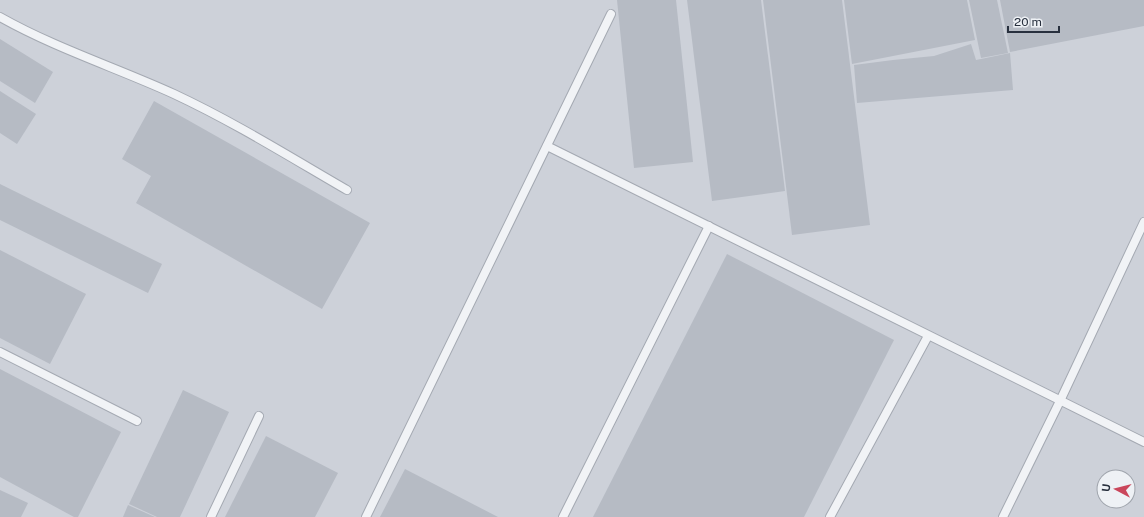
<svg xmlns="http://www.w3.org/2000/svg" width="1144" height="517" font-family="'Public Sans',sans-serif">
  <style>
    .built { fill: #cdd1d9; fill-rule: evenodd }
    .building { fill: #b6bbc4 }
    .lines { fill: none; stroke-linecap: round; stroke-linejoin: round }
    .lane-casing { stroke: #a4a9b2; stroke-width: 10 }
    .lane { stroke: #f1f3f6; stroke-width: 8 }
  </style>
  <rect width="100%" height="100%" fill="#dfe2e8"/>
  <path class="built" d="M 0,0 L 1144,0 L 1144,517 L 0,517 ZM 1104,477 L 1128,477 L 1128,501 L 1104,501 Z"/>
  <g class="building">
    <polygon points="617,0 676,0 693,162 634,168"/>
    <polygon points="687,0 761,0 785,191 712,201"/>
    <polygon points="763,0 842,0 870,225 792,235"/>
    <polygon points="844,0 967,0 975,40 852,64"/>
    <polygon points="969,0 997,0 1008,53 981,58"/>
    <polygon points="1000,0 1144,0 1144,26 1010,52"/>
    <polygon points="0,39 53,72 35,103 0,81"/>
    <polygon points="971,44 976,60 1010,53 1013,90 857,103 854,65 893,60 934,56"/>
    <polygon points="0,91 36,114 17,144 0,133"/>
    <polygon points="154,101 370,223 322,309 136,203 151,176 122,159"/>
    <polygon points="0,184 162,264 148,293 0,220"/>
    <polygon points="0,250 86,294 50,364 0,338"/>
    <polygon points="727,254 894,340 804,517 593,517"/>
    <polygon points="0,369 121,432 78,517 74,517 0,477"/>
    <polygon points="183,390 229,412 180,517 157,517 129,504"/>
    <polygon points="266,436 338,473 315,517 225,517"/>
    <polygon points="405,469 498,517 380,517"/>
    <polygon points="0,490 28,503 21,517 0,517"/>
    <polygon points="128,505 155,517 123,517"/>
  </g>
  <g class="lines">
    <g class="lane-casing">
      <g id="lane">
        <path d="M 0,17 C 55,48 117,68 174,94 C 234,122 290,157 347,190"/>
        <polyline points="547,146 1144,442"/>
        <polyline points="0,352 137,421"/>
        <polyline points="211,517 259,416"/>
        <polyline points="366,517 611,14"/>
        <polyline points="563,517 709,226"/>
        <polyline points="830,517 928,336"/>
        <polyline points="1003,517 1060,401 1144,222"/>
      </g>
    </g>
    <use href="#lane" class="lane"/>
  </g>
  <g transform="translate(1116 489) rotate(277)"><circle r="19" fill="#eef1f5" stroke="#9fa4ac"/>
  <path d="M0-3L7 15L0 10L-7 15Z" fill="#ca465b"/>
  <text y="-6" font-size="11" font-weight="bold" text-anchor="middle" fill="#28303e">U</text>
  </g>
  <path d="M1008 26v6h51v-6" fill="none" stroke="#28303e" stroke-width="2"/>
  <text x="1014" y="26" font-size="12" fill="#28303e" stroke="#eef1f5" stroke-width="3" paint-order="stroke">20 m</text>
</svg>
